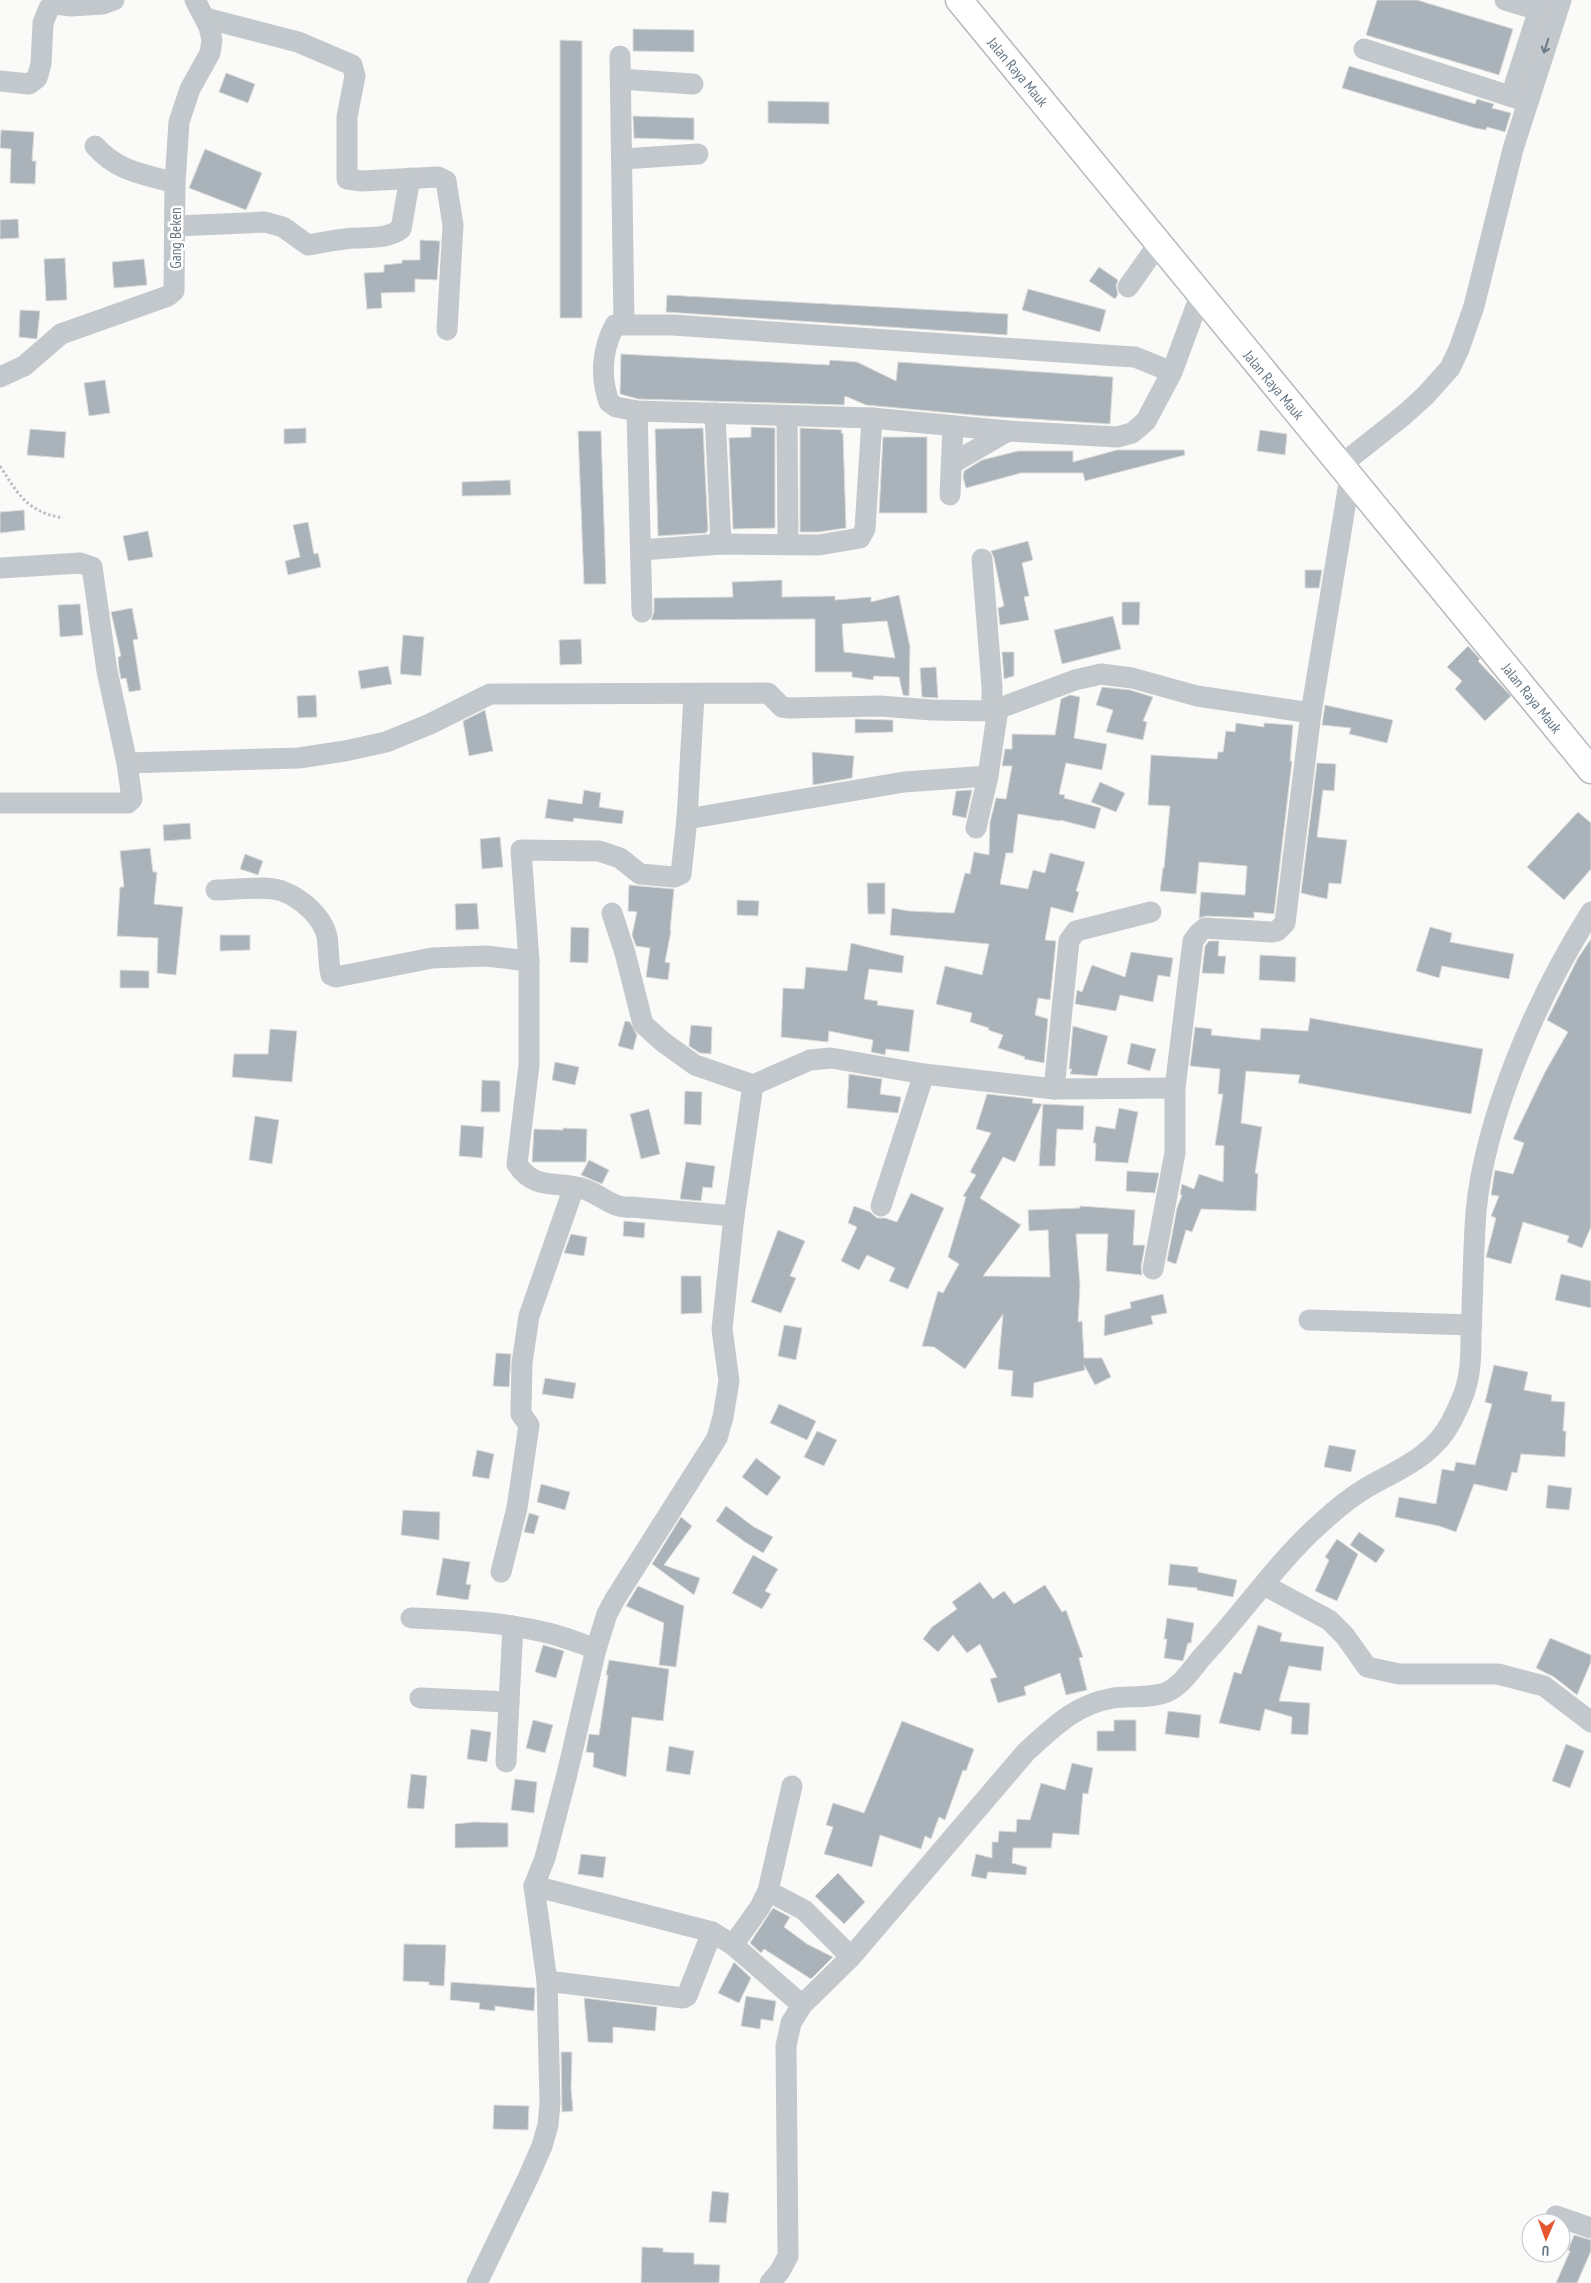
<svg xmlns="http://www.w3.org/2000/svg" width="1591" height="2283" font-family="'PT Sans Narrow',sans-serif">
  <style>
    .building { fill: #aab3b9; stroke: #dcdcda; fill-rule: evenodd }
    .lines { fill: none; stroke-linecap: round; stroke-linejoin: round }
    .major-casing { stroke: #b5babe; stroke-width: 29 }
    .path { stroke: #bbbfc2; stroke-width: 3; stroke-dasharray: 2.5 2.5; stroke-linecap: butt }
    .minor { stroke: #c3c8cc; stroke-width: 21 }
    .major { stroke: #fff; stroke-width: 26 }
    .oneway { stroke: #6a7a87 }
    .labels { text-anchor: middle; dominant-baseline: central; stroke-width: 5; stroke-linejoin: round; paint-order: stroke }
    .street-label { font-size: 15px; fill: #657683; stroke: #fff }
  </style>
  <rect width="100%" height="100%" fill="#fafaf8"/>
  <g class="building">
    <polygon points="1377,0 1417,0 1513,29 1499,75 1366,35"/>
    <polygon points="633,29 694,30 694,52 633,51"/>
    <polygon points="560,40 582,41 582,318 560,318"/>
    <polygon points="1349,66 1475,104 1477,99 1494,104 1492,108 1511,113 1505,132 1487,127 1486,130 1475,128 1342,88"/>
    <polygon points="226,73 255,84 248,103 219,92"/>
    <polygon points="768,101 829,102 829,124 768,123"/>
    <polygon points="633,116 694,118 694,140 634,138"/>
    <polygon points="1,130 34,132 32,161 36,161 35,184 10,183 11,149 0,148"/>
    <polygon points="205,149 262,173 246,210 189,188"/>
    <polygon points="18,219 19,238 0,239 0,220"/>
    <polygon points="420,240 440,241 437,280 415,279 415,292 381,293 382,308 367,309 364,273 384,272 384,265 402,263 402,260 420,260"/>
    <polygon points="65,258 67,300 46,301 44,259"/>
    <polygon points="144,259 147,285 114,288 112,262"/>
    <polygon points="1099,267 1118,280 1116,286 1118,294 1115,299 1089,281"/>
    <polygon points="1028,289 1106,310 1100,332 1022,310"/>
    <polygon points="667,295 1008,314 1007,335 666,312"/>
    <polygon points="20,310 40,311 37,339 19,337"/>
    <polygon points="621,354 829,365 830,360 857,362 896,381 898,362 1113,377 1110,424 984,416 866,405 845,396 844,405 638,399 620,394"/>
    <polygon points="105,380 110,413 89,416 84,383"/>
    <polygon points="751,427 775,428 775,528 733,529 729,438 751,437"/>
    <polygon points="306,428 306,443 284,444 284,429"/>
    <polygon points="703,428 708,530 706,533 658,536 655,429"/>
    <polygon points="800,428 842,430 841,433 843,433 846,528 818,532 800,532"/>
    <polygon points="30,429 66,432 64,458 27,455"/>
    <polygon points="1260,430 1287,434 1285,455 1257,451"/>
    <polygon points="578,431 601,431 606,584 584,584"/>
    <polygon points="883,437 927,437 927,513 879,513"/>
    <polygon points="1117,450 1184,450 1185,455 1085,481 1083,473 1021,473 966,488 963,477 964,471 982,460 1018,451 1073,451 1073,462"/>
    <polygon points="510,480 511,495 462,496 462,482"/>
    <polygon points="24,510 25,530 0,533 0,512"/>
    <polygon points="308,522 314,554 318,553 321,567 288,575 285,561 300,557 293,525"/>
    <polygon points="148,531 153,557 128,561 123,536"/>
    <polygon points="1028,541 1033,560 1022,563 1029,596 1024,597 1029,620 1000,625 998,608 1004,606 994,558 991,551"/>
    <polygon points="1305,570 1322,570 1319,588 1305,588"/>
    <path d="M 782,580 L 782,597 L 835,596 L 835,600 L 871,597 L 871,602 L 899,595 L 910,647 L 909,696 L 903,695 L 899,677 L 874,676 L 873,680 L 852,677 L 852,672 L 815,672 L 815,619 L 651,620 L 654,612 L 654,598 L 733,597 L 732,582 ZM 887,621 L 895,658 L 844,652 L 842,624 Z"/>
    <polygon points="1122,602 1140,602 1139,625 1122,625"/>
    <polygon points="80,604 83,635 60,637 58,605"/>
    <polygon points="132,608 138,639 133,640 141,690 129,692 126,678 121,679 119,669 118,657 121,656 111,612"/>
    <polygon points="1113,616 1121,649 1062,664 1054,630"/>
    <polygon points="403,635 424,637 421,676 400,674"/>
    <polygon points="581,639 582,664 560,665 559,640"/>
    <polygon points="1468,646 1480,659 1478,661 1511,696 1485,721 1455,689 1462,681 1447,667"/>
    <polygon points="1002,652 1014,652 1014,676 1004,679"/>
    <polygon points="388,666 392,684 361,689 358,671"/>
    <polygon points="936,667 938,698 922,697 920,668"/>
    <polygon points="1102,687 1130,690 1153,697 1143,721 1147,722 1143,740 1106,732 1113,710 1096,705"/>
    <polygon points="316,695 317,717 298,718 297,696"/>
    <polygon points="1070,695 1080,697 1074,738 1107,744 1102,770 1066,763 1059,794 1065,795 1064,798 1101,808 1095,829 1060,820 1060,821 1018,814 1013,853 1006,853 1000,884 1028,889 1033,870 1045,873 1050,853 1085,862 1076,891 1079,892 1073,913 1051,907 1045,940 1056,941 1050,1000 1038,998 1035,1015 1048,1019 1044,1063 1024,1059 1025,1057 998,1048 1003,1035 988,1030 989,1028 970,1022 972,1013 936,1004 945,966 982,975 989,944 890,935 892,908 909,911 954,913 965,873 970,874 974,852 989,855 990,822 996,798 1006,799 1012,766 1002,766 1005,749 1012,749 1012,734 1055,735 1061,699"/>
    <polygon points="1325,705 1393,720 1387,743 1349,734 1351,728 1322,725"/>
    <polygon points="485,710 493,751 469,756 463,721"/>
    <polygon points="855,719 893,720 893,732 855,733"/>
    <polygon points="1236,723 1264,727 1264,723 1293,725 1290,761 1292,761 1274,914 1254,912 1254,918 1206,916 1199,918 1201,892 1245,895 1247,866 1199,862 1196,894 1160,891 1163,868 1164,868 1170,806 1148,805 1151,755 1217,759 1218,752 1223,752 1226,731 1235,732"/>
    <polygon points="812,752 854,756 852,778 813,785"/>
    <polygon points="1317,763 1336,764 1334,791 1323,790 1317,837 1347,840 1341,884 1329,883 1327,899 1301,893"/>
    <polygon points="1100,782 1125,793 1116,812 1091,802"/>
    <polygon points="584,790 601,793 599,807 624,811 622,824 574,818 573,822 545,818 548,799 582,804"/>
    <polygon points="970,790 972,790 966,818 952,815 956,791"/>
    <polygon points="1578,812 1591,823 1591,869 1564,900 1527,867"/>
    <polygon points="190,823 191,839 164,841 163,825"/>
    <polygon points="500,837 503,867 482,869 480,839"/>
    <polygon points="150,848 153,872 157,872 154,904 183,907 176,975 157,973 158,938 117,936 120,887 124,887 120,851"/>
    <polygon points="245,854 263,861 258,875 240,869"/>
    <polygon points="867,883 885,883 885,914 868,914"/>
    <polygon points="629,885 674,889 670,931 671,931 665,962 670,963 668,980 646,977 650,948 636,946 632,935 637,912 628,911"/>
    <polygon points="737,900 759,901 758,916 737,915"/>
    <polygon points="477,903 479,929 456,930 455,904"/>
    <polygon points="571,927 589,928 588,963 570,962"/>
    <polygon points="1430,927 1452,933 1450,942 1514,954 1509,979 1442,966 1439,978 1416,971"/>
    <polygon points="220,935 250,935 250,950 220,951"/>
    <polygon points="1591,939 1591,1227 1582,1248 1567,1242 1569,1236 1523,1222 1511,1264 1486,1257 1496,1218 1491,1216 1499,1196 1491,1195 1495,1170 1513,1174 1524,1143 1513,1139 1545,1072 1568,1032 1547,1020 1578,958"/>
    <polygon points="1209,941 1219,941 1218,956 1226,956 1224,974 1202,973 1205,946"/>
    <polygon points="851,943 904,956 902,973 869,969 864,999 878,1001 877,1005 914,1010 909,1052 886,1049 885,1055 871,1052 873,1040 829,1031 828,1042 781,1037 783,988 804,989 806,967 847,971"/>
    <polygon points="1131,952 1173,958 1170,977 1158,975 1153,1002 1120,995 1116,1011 1075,1004 1077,990 1082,992 1092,965 1125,977"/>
    <polygon points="1260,955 1296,957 1295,982 1259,980"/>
    <polygon points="120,970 149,971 149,988 120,988"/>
    <polygon points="1310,1018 1483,1049 1471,1114 1298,1083 1300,1075 1246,1071 1241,1123 1262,1127 1255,1173 1258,1174 1256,1211 1201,1209 1192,1232 1186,1230 1176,1264 1167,1261 1177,1208 1182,1195 1180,1195 1182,1184 1194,1189 1199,1174 1223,1182 1224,1146 1215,1145 1223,1094 1218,1094 1220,1069 1190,1066 1195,1027 1212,1029 1211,1035 1260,1040 1261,1028 1308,1031"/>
    <polygon points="625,1021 630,1022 637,1035 633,1050 618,1046"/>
    <polygon points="691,1025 712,1027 711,1054 700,1053 689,1046"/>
    <polygon points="1073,1026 1108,1036 1097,1076 1070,1074 1072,1069 1069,1069"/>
    <polygon points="270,1029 297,1031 292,1082 232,1077 234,1054 268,1054"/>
    <polygon points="1131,1043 1156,1049 1150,1071 1127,1064"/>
    <polygon points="555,1062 579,1067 575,1085 552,1080"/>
    <polygon points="849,1074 882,1079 880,1094 901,1097 898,1113 847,1108"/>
    <polygon points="482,1080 500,1081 500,1112 481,1112"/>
    <polygon points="685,1091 702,1092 701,1125 684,1124"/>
    <polygon points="987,1094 1033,1099 1032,1103 1042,1104 1015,1162 1003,1157 980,1198 1021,1225 983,1276 1050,1277 1048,1230 1029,1231 1028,1210 1080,1208 1080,1206 1135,1210 1133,1245 1145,1245 1141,1267 1142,1275 1106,1271 1108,1234 1076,1234 1080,1285 1078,1322 1082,1321 1084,1358 1102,1358 1111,1377 1095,1385 1084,1365 1085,1370 1034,1383 1033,1398 1011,1396 1013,1371 998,1369 1003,1314 965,1369 934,1347 922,1346 938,1291 943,1293 959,1264 948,1257 966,1197 963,1196 976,1175 970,1172 991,1133 976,1129"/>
    <polygon points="1043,1104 1084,1106 1083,1130 1057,1129 1055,1166 1039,1166"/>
    <polygon points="1119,1108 1138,1112 1128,1163 1095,1161 1096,1143 1093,1143 1096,1126 1115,1129"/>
    <polygon points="649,1109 660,1154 641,1159 630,1114"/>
    <polygon points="255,1116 279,1120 272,1164 249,1160"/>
    <polygon points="461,1125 484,1127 482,1158 459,1156"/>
    <polygon points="563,1128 587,1129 586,1162 532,1162 534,1129 563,1130"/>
    <polygon points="589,1160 609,1170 602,1184 581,1175"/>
    <polygon points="686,1162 715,1166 712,1188 703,1187 701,1201 680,1199"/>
    <polygon points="1127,1171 1159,1173 1155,1193 1126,1191"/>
    <polygon points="911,1193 944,1208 908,1289 889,1281 895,1268 867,1255 859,1270 841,1261 857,1227 848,1223 854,1206 870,1212 877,1218 885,1218 897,1222"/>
    <polygon points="624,1221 645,1223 644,1238 623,1236"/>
    <polygon points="778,1230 805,1241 790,1276 796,1278 781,1313 751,1302"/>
    <polygon points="571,1234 587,1237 584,1256 564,1253"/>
    <polygon points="1561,1274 1591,1281 1591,1308 1555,1300"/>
    <polygon points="681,1276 701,1276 702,1313 681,1314"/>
    <polygon points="1163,1294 1167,1313 1151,1316 1153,1324 1104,1336 1105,1315 1131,1308 1130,1302"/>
    <polygon points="784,1325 802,1328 796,1360 778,1356"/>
    <polygon points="496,1353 511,1354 509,1387 493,1386"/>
    <polygon points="1494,1365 1528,1372 1524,1390 1552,1395 1551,1401 1565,1402 1563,1431 1566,1431 1565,1457 1521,1454 1517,1473 1512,1472 1507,1491 1474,1484 1456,1532 1439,1526 1395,1517 1399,1497 1436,1504 1442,1469 1454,1471 1456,1462 1475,1465 1492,1404 1485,1402"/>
    <polygon points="545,1378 576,1383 573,1399 542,1394"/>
    <polygon points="779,1404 816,1421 807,1440 770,1423"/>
    <polygon points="817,1431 837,1440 824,1466 804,1457"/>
    <polygon points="1329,1445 1356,1450 1351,1472 1324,1467"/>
    <polygon points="477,1450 494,1454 489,1479 472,1476"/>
    <polygon points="756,1458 781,1477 767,1496 742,1477"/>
    <polygon points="541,1484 570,1492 565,1510 537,1502"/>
    <polygon points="1548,1485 1572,1488 1569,1510 1546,1508"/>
    <polygon points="726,1506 754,1527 773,1537 763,1553 745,1542 716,1521"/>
    <polygon points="403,1510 440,1512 439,1540 401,1535"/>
    <polygon points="529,1513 539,1516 534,1534 524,1532"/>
    <polygon points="681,1517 692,1526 664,1565 700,1578 694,1595 652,1564"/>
    <polygon points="1359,1532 1385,1550 1376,1563 1350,1545"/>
    <polygon points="1337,1539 1358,1554 1337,1601 1315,1591 1329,1560 1325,1557"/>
    <polygon points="753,1555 778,1569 765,1591 771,1594 762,1609 732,1593"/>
    <polygon points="443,1558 470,1562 466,1584 471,1585 468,1600 436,1595"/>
    <polygon points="1170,1564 1198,1567 1198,1572 1237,1580 1233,1597 1197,1590 1197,1588 1168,1585"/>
    <polygon points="980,1582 993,1599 1004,1591 1014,1604 1045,1585 1062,1612 1066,1610 1083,1657 1079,1658 1087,1690 1066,1695 1060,1673 1024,1687 1026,1695 998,1703 990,1679 997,1677 980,1644 967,1653 953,1635 938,1652 923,1639 932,1627 957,1609 952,1602"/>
    <polygon points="638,1586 684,1606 676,1667 659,1665 664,1623 626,1606"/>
    <polygon points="1167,1618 1194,1623 1191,1643 1188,1643 1183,1661 1164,1658 1167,1639 1164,1639"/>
    <polygon points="1258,1625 1282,1633 1280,1641 1324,1647 1321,1671 1289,1666 1279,1701 1310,1703 1308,1735 1291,1734 1292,1717 1265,1709 1260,1731 1219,1723 1234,1672 1241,1674"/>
    <polygon points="1550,1638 1591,1655 1591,1662 1577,1695 1554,1677 1536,1668"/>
    <polygon points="543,1645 564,1651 556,1678 535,1672"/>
    <polygon points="609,1660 669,1669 663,1721 632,1717 626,1777 593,1767 594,1753 586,1752 589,1734 599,1735 608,1675 606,1675"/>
    <polygon points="1168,1711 1201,1715 1199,1738 1165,1734"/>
    <polygon points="533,1720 553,1725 545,1753 526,1748"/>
    <polygon points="1114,1720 1136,1720 1136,1751 1097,1751 1097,1731 1114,1731"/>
    <polygon points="902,1721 974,1749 966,1771 963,1770 945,1820 939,1817 931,1839 925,1836 921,1849 880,1835 872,1867 824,1854 833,1827 826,1825 833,1803 864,1813"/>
    <polygon points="471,1729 491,1732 487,1762 467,1759"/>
    <polygon points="1566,1744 1584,1751 1570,1788 1552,1781"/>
    <polygon points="669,1746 694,1751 690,1775 666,1771"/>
    <polygon points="1072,1763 1093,1768 1088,1794 1083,1793 1079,1835 1053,1833 1051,1848 1013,1848 1012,1863 1027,1867 1026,1875 988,1872 986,1879 971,1876 976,1854 992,1858 992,1842 998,1842 999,1831 1016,1832 1017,1819 1030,1820 1041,1783 1065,1790"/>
    <polygon points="411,1774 427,1776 424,1809 407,1808"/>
    <polygon points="515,1779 537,1782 534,1813 511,1810"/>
    <polygon points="474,1822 508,1823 508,1847 455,1848 455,1824"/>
    <polygon points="581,1854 606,1857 603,1878 578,1874"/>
    <polygon points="838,1873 865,1902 844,1924 815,1896"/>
    <polygon points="773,1908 790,1917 784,1927 807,1944 833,1957 811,1979 764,1949 761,1953 750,1943"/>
    <polygon points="404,1944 446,1945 444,1986 429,1985 429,1982 403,1981"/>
    <polygon points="734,1962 751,1978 739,2003 718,1993"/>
    <polygon points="451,1982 535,1988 534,2011 495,2006 495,2011 479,2009 480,2003 450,2000"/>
    <polygon points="746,1996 776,2001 773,2021 761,2019 760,2029 741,2026"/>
    <polygon points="584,1998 657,2007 655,2031 613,2027 613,2043 588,2042"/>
    <polygon points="561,2052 572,2052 571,2088 573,2111 562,2112"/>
    <polygon points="494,2105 529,2106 528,2130 493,2129"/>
    <polygon points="712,2191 729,2193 726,2223 709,2222"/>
    <polygon points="1574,2235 1591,2240 1591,2251 1577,2283 1556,2283 1570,2251 1568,2250"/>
    <polygon points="642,2247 663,2248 663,2252 694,2253 694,2264 720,2265 719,2283 641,2283"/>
  </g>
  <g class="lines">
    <g class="major-casing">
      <polyline id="major" points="959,0 1591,770"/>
    </g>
    <path class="path" d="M 0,466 C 18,494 27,512 63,518"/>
    <g class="minor">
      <polyline points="1505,0 1552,14"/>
      <polyline points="205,18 298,42 352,65 355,76 347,117 347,179 362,181 438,177 446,181 453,225 447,330"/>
      <polyline points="1364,49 1528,102"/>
      <polyline points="620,56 624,324"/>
      <polyline points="620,79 693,84"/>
      <polyline points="0,81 29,84 37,78 41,64 43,23 49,8 55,4 71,6 103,4 114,0"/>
      <polyline points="1511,96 1542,0"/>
      <path d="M 95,146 C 118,172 144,174 175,183"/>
      <polyline points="623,159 698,154"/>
      <path d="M 176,226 L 265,222 L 283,227 L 308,245 C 324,242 340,239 355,238 C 372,237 387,239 401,229 L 410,178"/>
      <polyline points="1128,287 1159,243"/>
      <path d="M 1172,372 L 1135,357 L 1118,356 L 673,325 L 615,325 C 602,349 600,376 609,402 L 616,407 L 637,411 L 872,418 L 1008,431 L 1117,437 L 1132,433 L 1146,421 L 1172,372 L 1200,296"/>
      <polyline points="0,377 24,366 61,334 168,296 174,291 175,183 179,122 190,89 210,53 212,40 209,27 195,0"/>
      <polyline points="637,411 642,612"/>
      <polyline points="715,413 721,544"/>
      <polyline points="787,417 788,544"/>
      <polyline points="953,463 1008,431"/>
      <polyline points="1341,465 1404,415 1425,396 1450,368 1459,349 1474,306 1513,149 1561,0"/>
      <polyline points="950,495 953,426"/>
      <polyline points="641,550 721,544 819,545 860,538 865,529 872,418"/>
      <polyline points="982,559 992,687 992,711"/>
      <polyline points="0,568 80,563 92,567 107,671 127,763 299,758 345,751 386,742 430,724 490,694 768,693 782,707 789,708 880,706 932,710 992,711 1075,680 1101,674 1132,678 1197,696 1311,713"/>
      <path d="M 694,695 L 687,819 L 681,874 L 674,877 L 640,874 L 620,858 L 599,851 L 521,850 L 529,961 L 529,1065 L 517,1164 C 535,1192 559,1180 584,1189 C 602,1195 612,1209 631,1207 L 734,1216"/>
      <polyline points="0,803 128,803 132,799 127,763"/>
      <polyline points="687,819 904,782 988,776"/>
      <polyline points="976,828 988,776 998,709"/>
      <path d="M 216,890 C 234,890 267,885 282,891 C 301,898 322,916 327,936 C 329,949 328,962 331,975 L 336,977 L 432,958 L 486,956 L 529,961"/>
      <polyline points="612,913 625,953 643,1024 663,1042 695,1065 753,1085 810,1060 831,1058 924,1074 1054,1089 1175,1088"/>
      <polyline points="1054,1089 1069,941 1076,931 1151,912"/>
      <polyline points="881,1206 924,1074"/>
      <polyline points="1153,1269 1175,1153 1175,1088 1193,941 1199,933 1205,928 1272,932 1277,931 1285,923 1311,713 1350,477"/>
      <polyline points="1309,1320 1472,1325"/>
      <polyline points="501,1572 517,1508 529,1425 521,1414 521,1409 522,1363 529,1316 574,1187"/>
      <polyline points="1264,1585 1329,1620 1345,1636 1367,1667 1399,1674 1498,1674 1544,1686 1591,1722"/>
      <path d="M 411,1618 C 458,1620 507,1622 552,1634 C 567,1638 582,1644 596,1649"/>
      <polyline points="420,1698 509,1702 513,1626"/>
      <polyline points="506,1762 509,1702"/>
      <polyline points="534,1886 712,1932 733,1945 760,1907 768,1891 792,1786"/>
      <polyline points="768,1891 804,1910 851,1957"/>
      <polyline points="733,1945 802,2005"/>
      <polyline points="547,1981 683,1998 687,1996 690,1988 712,1932"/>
      <polyline points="1556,2216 1591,2228"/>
      <polyline points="477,2283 528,2178 542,2146 548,2125 550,2103 547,1981 534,1886 545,1858 567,1774 596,1649 607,1614 615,1599 717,1438 723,1417 729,1381 722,1329 734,1216 753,1085"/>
      <path d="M 770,2283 L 780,2271 L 788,2256 L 786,2046 L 791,2023 L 802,2005 L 851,1957 L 1026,1752 C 1054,1727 1074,1705 1113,1698 C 1128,1696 1154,1698 1167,1692 C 1182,1685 1192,1669 1202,1657 C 1243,1613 1277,1562 1322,1522 C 1335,1510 1351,1497 1366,1488 C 1397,1470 1433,1457 1451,1422 C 1456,1412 1463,1399 1466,1387 C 1471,1370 1471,1351 1471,1333 C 1473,1293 1473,1252 1476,1212 C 1485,1115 1539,994 1591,912"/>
    </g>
    <use href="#major" class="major"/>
  </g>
  <defs><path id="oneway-shaft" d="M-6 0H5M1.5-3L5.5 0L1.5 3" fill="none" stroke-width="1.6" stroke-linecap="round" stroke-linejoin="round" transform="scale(1.25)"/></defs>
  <use class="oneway" href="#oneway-shaft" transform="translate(1546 46) rotate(108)"/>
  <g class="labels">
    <g class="street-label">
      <text transform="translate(1018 72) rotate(50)">Jalan Raya Mauk</text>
      <text transform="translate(175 238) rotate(-90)">Gang Beken</text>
      <text transform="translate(1274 385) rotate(50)">Jalan Raya Mauk</text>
      <text transform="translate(1532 698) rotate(51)">Jalan Raya Mauk</text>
    </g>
  </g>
  <g transform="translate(1546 2238) rotate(182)"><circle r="24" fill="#ffffff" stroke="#c1c8cd"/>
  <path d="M0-4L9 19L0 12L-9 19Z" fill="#e4572e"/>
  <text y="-8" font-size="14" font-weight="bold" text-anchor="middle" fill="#657683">U</text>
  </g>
</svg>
